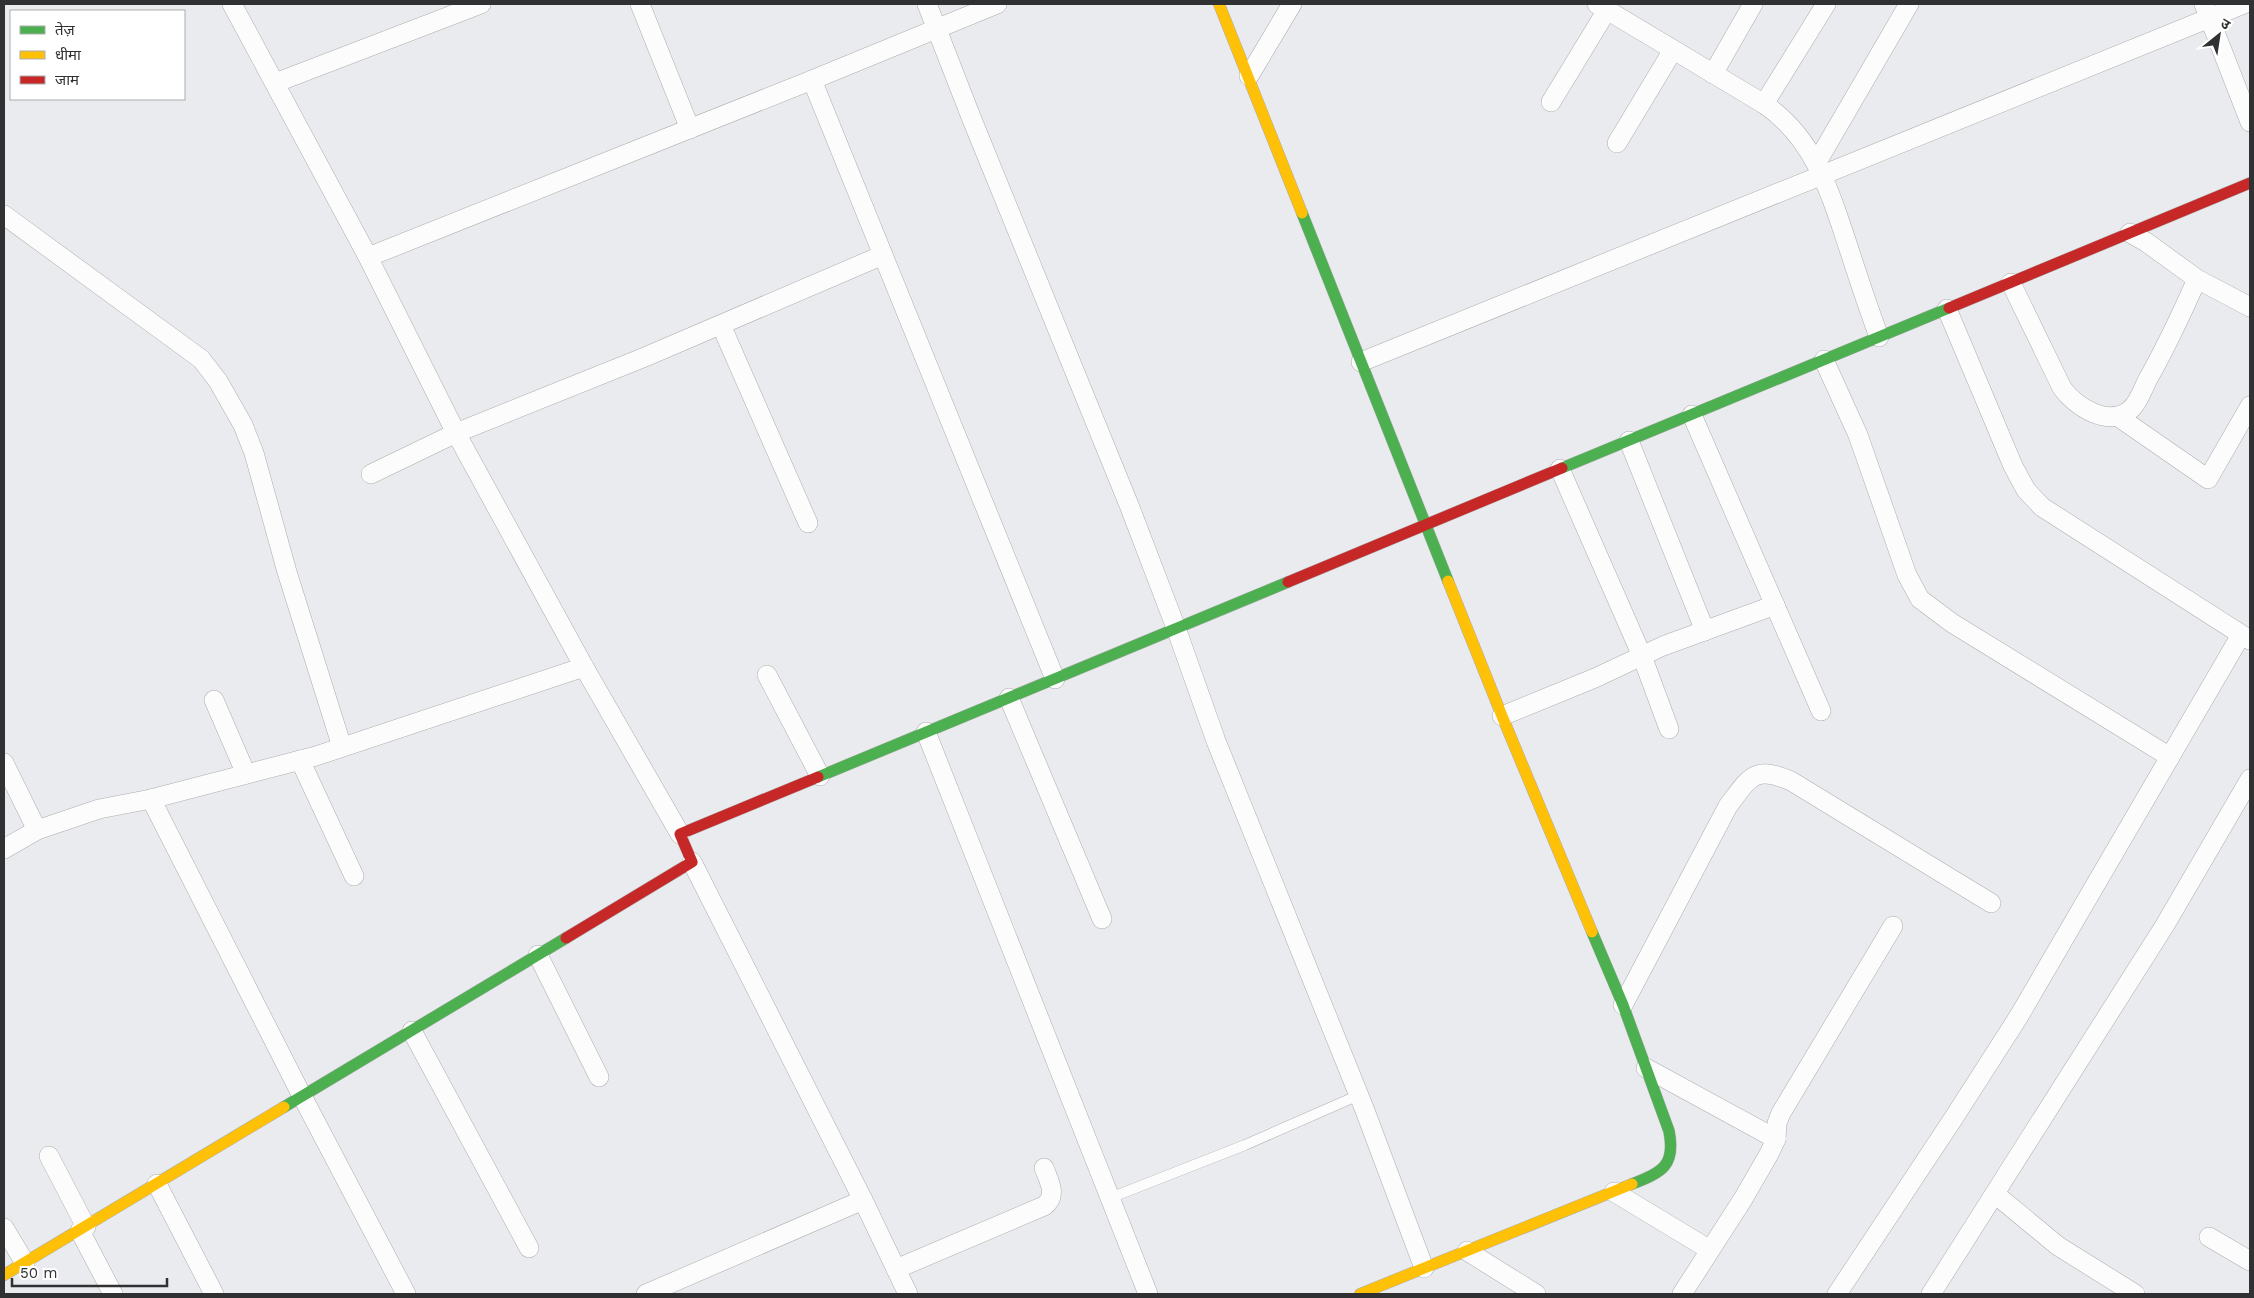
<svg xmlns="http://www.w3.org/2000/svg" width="2254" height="1298" font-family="'Work Sans','Noto Sans Devanagari',sans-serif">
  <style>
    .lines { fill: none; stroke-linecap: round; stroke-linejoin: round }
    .lane-casing { stroke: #adadaf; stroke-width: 11 }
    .street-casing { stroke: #adadaf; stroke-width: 20 }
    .fast-casing { stroke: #adadaf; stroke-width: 12 }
    .slow-casing { stroke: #adadaf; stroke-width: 12 }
    .jam-casing { stroke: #adadaf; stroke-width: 12 }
    .lane { stroke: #fcfcfc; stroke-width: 10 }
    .street { stroke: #fcfcfc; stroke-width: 19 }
    .fast { stroke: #4caf50; stroke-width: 11 }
    .slow { stroke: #ffc107; stroke-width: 11 }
    .jam { stroke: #c62828; stroke-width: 11 }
  </style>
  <rect width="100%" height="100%" fill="#eaebee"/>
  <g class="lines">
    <g class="lane-casing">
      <polyline id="lane" points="1110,1198 1245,1145 1359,1095"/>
    </g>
    <g class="street-casing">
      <g id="street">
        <polyline points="232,4 368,257 456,433 584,667 680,834"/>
        <polyline points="640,4 690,129"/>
        <polyline points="927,4 971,117 1129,505 1176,628 1216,741 1364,1108 1424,1268"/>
        <path d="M 1597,4 L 1764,104 C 1814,138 1830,192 1848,246 C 1858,277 1868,307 1879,337"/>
        <polyline points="2204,4 2250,122"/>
        <polyline points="1713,74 1753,4"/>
        <polyline points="1249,76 1292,4"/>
        <polyline points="812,80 997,4"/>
        <polyline points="275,83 481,4"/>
        <polyline points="1551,102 1607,10"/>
        <polyline points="1764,104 1826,4"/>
        <polyline points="1617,143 1673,50"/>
        <polyline points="1817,162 1909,4"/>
        <polyline points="4,215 201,359 218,381 243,425 254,453 287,572 342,747"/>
        <polyline points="2130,233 2146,242 2197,279 2250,307"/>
        <polyline points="368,257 812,80 1055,679"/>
        <path d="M 2011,283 L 2062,388 C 2075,406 2109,429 2131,409 C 2139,402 2143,388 2148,379 C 2166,347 2182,313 2197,279"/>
        <polyline points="1947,309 2013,466 2026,490 2042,507 2250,640"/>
        <polyline points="721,325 808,523"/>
        <polyline points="1824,360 1858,435 1907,575 1920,599 1952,623 2170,757"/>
        <polyline points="1361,362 2244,4"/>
        <polyline points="1692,415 1821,711"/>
        <polyline points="2117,416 2208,479 2250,406"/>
        <polyline points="1629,441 1705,631"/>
        <polyline points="1560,469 1642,656 1669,729"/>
        <polyline points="371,474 456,433 645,357 883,255"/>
        <polyline points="767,675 820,776"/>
        <polyline points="1009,698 1102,919"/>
        <polyline points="214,700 246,774"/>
        <polyline points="1502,716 1595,678 1663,646 1775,605"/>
        <polyline points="926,732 1148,1294"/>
        <polyline points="300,760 354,876"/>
        <polyline points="4,763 37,830"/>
        <polyline points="151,799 302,1096 406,1294"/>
        <polyline points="4,849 37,830 99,809 151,799 316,756 584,667"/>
        <polyline points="692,862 863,1200 908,1294"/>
        <polyline points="538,955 599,1077"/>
        <path d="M 1623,1005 L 1728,806 C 1750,777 1754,765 1791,781 L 1991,903"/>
        <polyline points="412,1031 529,1248"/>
        <polyline points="1646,1068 1776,1139"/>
        <polyline points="49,1156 86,1227"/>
        <polyline points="157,1184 214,1294"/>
        <polyline points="1614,1192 1710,1250"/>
        <polyline points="1995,1194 2058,1246 2135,1294"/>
        <polyline points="4,1228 25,1263"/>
        <polyline points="80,1231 113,1294"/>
        <polyline points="2209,1237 2250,1261"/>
        <polyline points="1467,1251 1536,1294"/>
        <path d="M 896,1269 L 1044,1206 C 1058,1196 1049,1181 1044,1168"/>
        <polyline points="646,1294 863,1200"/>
        <polyline points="1682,1294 1743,1199 1769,1154 1776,1139 1777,1123 1781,1113 1893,926"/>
        <polyline points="1837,1294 1953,1119 2019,1016 2241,635"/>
        <polyline points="1931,1294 2165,925 2250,779"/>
      </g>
    </g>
    <g class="fast-casing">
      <g id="fast">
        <polyline points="1302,213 1448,581"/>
        <polyline points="1562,468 1949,308"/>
        <polyline points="818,777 1288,582"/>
        <path d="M 1592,932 L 1623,1005 L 1669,1131 C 1676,1166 1662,1172 1632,1184"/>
        <polyline points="284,1107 566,938"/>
      </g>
    </g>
    <g class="slow-casing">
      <g id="slow">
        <polyline points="1219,4 1302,213"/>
        <polyline points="1448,581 1502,716 1592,932"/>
        <polyline points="4,1275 284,1107"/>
        <polyline points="1360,1294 1632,1184"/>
      </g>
    </g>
    <g class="jam-casing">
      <g id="jam">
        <polyline points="1949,308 2250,183"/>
        <polyline points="1288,582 1562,468"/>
        <polyline points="566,938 692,862 680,834 818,777"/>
      </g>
    </g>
    <use href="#lane" class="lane"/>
    <use href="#street" class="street"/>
    <use href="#fast" class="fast"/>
    <use href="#slow" class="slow"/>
    <use href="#jam" class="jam"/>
  </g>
  <rect width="2254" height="1298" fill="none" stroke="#303133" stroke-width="10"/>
  <rect x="10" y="10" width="175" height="90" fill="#ffffff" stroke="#acadad"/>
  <rect x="20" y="26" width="25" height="8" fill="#4caf50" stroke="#acadad"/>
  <text x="55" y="35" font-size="15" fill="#303133">तेज़</text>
  <rect x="20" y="51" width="25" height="8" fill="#ffc107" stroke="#acadad"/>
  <text x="55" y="60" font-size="15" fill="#303133">धीमा</text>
  <rect x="20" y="76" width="25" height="8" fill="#c62828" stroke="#acadad"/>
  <text x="55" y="85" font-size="15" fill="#303133">जाम</text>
  <g transform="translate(2219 35) rotate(30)" stroke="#ffffff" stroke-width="4" paint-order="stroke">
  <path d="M0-4L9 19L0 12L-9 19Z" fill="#303133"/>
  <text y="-8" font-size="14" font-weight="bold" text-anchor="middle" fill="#303133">उ</text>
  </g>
  <path d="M12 1278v8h155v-8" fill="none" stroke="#303133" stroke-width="2.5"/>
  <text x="20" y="1278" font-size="15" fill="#303133" stroke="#ffffff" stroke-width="4" paint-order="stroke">50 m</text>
</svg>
